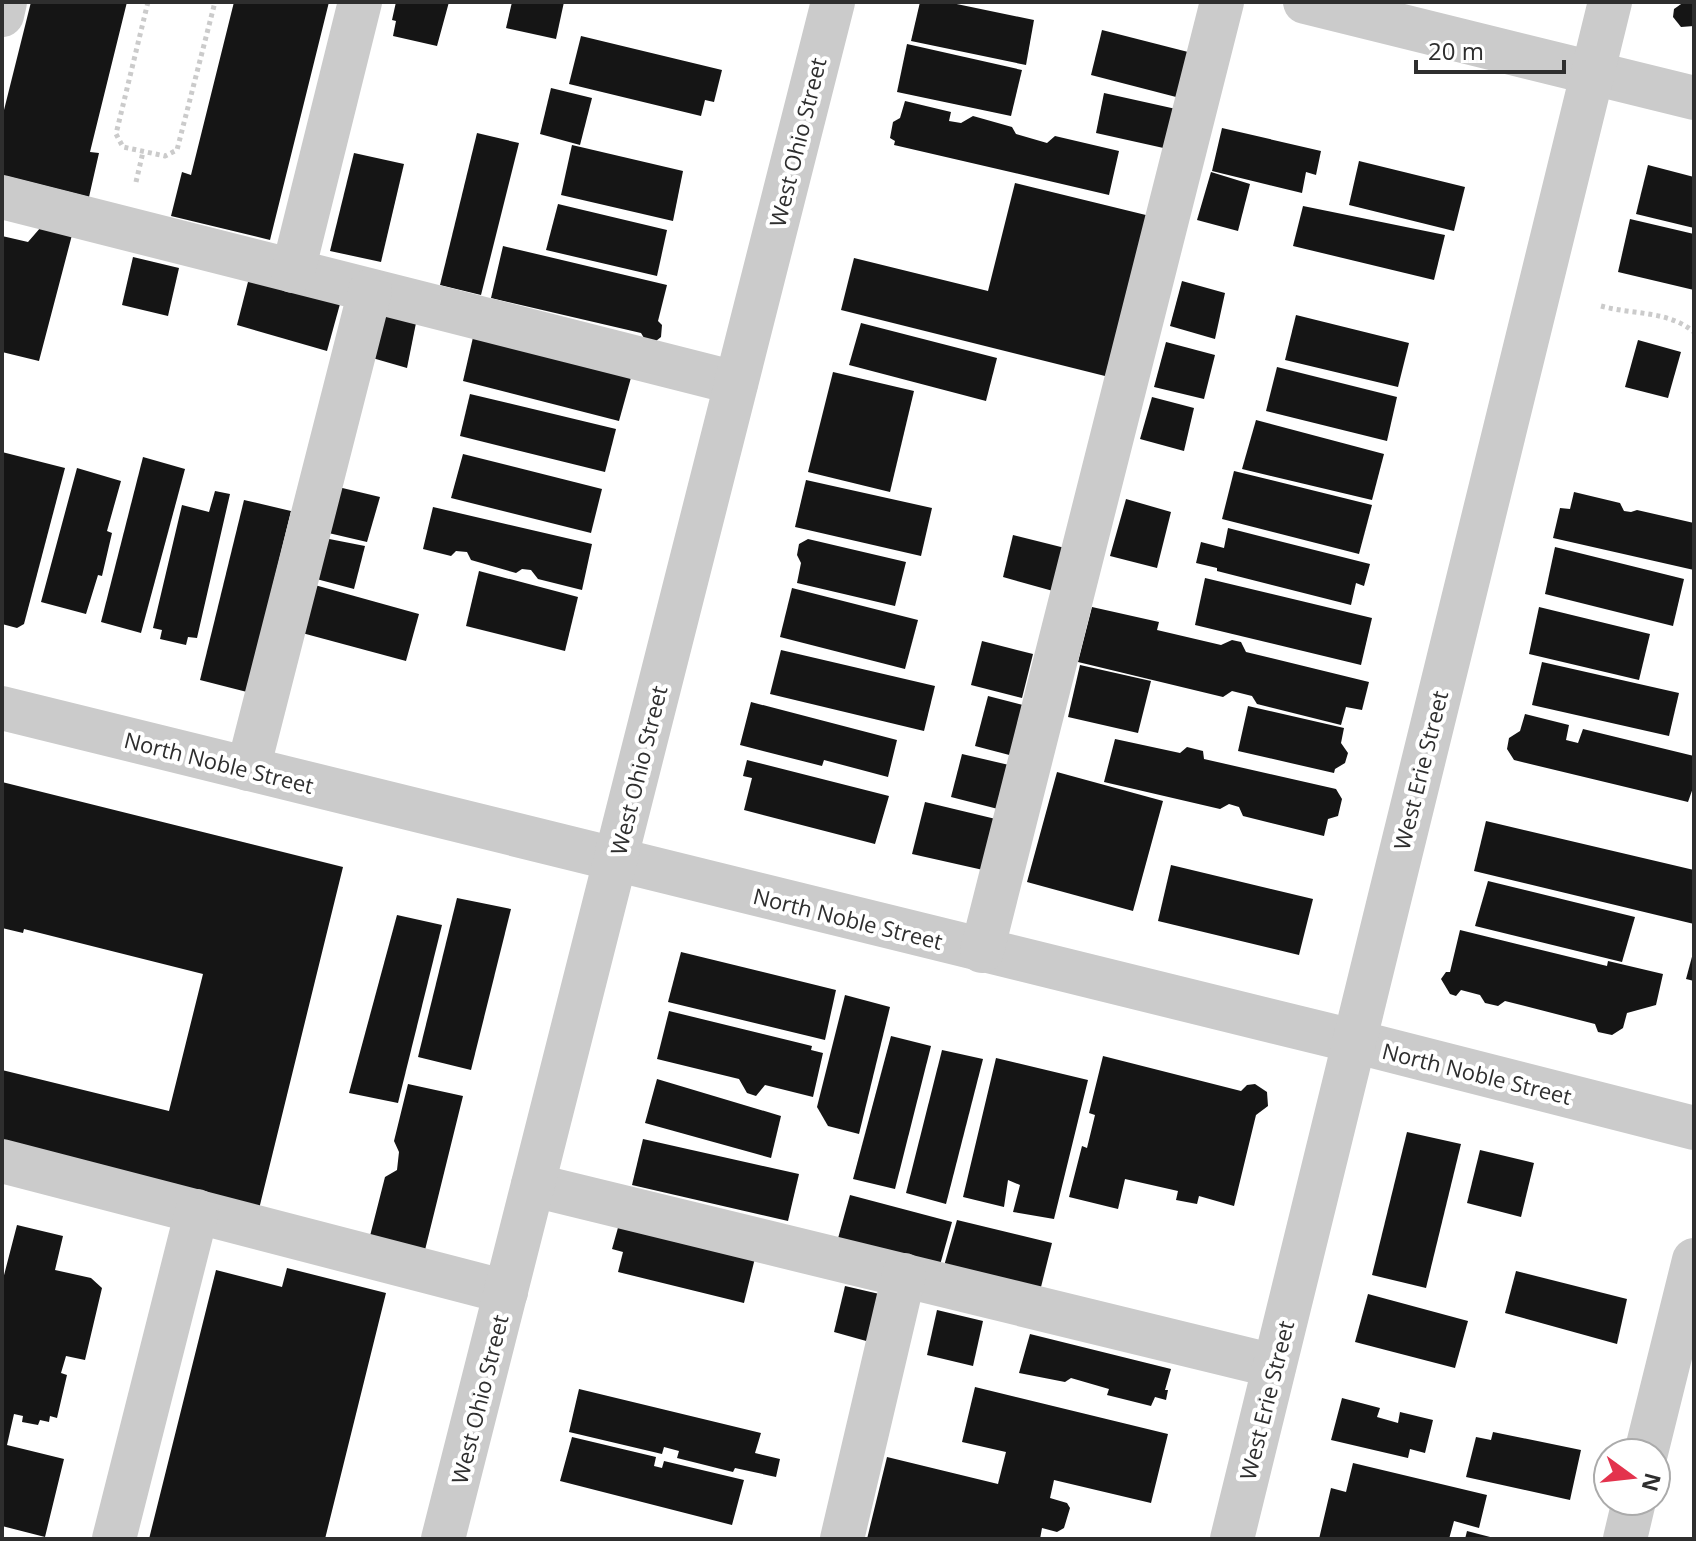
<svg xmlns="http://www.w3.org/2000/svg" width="1696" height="1541" font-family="'Open Sans',sans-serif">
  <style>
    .building { fill: #151515 }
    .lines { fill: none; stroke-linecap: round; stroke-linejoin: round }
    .path { stroke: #cbcbcb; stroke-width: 5; stroke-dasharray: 4 4; stroke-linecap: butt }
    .minor { stroke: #cbcbcb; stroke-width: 44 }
    .labels { text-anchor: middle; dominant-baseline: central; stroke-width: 8; stroke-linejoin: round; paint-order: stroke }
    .street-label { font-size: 22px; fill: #2e2e2e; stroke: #fff }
  </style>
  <rect width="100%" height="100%" fill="#fff"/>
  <g class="building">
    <polygon points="31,2 127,2 90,152 99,153 89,197 2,175 2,118"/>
    <polygon points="234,2 329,2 270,240 171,216 182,172 191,175"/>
    <polygon points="396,2 449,2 437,46 393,36 396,21 392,20"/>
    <polygon points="512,2 564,2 556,39 506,28"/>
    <polygon points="920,2 947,2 1034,20 1026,65 911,41"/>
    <polygon points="1684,2 1694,2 1694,26 1681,27 1673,17 1674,9"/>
    <polygon points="1102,30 1192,53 1180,98 1091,75"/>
    <polygon points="581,36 722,70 714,102 705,100 701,116 569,84"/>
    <polygon points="907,44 1022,70 1011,116 897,92"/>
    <polygon points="551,88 592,98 580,145 540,134"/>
    <polygon points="1104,93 1176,109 1168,149 1096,133"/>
    <polygon points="905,101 951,112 949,121 961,123 973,116 1012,127 1016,134 1047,143 1055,136 1119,151 1109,195 894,145 895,141 890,138 893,122 900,118"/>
    <polygon points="1222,128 1321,151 1316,175 1306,172 1302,193 1212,171"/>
    <polygon points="477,133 519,143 481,295 440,285"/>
    <polygon points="572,145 683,171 673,221 561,195"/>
    <polygon points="354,153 404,164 381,262 330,251"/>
    <polygon points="1359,161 1465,187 1454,231 1349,205"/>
    <polygon points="1648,165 1694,177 1694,228 1636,214"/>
    <polygon points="1211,172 1250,184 1238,231 1197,220"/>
    <polygon points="1015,183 1154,217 1113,378 841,310 854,258 988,291"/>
    <polygon points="558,204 667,230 657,276 546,250"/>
    <polygon points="1303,206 1445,235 1434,280 1293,246"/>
    <polygon points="1630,219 1694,234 1694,290 1618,272"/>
    <polygon points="41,227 72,235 39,361 2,352 2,236 28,242"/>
    <polygon points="503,246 667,285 658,321 662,325 661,337 656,341 644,338 641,333 491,298"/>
    <polygon points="133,257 179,268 168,316 122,305"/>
    <polygon points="249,278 340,304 327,351 237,325"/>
    <polygon points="1182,281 1225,293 1215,339 1170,326"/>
    <polygon points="374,311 416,323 407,368 362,355"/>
    <polygon points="1296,315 1409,343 1398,387 1285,360"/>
    <polygon points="861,323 997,358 986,401 849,365"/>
    <polygon points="474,333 632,374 619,421 463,381"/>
    <polygon points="1638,340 1681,352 1668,398 1625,387"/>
    <polygon points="1166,342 1215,355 1204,399 1154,387"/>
    <polygon points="1277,367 1397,397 1387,441 1266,411"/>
    <polygon points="833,372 914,391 890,492 808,472"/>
    <polygon points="470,394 616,429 605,472 460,436"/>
    <polygon points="1152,397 1194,408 1184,451 1140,439"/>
    <polygon points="1256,420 1384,454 1372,500 1242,469"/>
    <polygon points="2,452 65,468 24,624 17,628 2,624"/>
    <polygon points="463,454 602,489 591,533 451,498"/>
    <polygon points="143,457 185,469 141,633 101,622"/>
    <polygon points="77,468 121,481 107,531 112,533 102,576 98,575 86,614 41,602"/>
    <polygon points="1234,471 1372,505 1359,554 1222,519"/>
    <polygon points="806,480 932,508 921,556 795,527"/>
    <polygon points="334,486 380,497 367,542 320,531"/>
    <polygon points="215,491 230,494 197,638 188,637 186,645 160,639 162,630 153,628 182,505 209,512"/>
    <polygon points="1574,492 1620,503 1624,511 1631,512 1637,510 1694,523 1694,570 1553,538 1560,508 1570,509"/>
    <polygon points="1126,499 1171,512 1157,568 1110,556"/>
    <polygon points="244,500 291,511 247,692 200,680"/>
    <polygon points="433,507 592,544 582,590 538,579 531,570 522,569 516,573 471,560 467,552 456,551 451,556 423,549"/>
    <polygon points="1228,528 1370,564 1364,586 1356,583 1351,605 1217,571 1217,568 1196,563 1201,542 1224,548"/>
    <polygon points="1013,535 1065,548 1053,591 1003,577"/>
    <polygon points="319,537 365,546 354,589 309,577"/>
    <polygon points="808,539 906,562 895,606 797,583 801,563 797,555 799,544"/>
    <polygon points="1555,547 1684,579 1673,626 1545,594"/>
    <polygon points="479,571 578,597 565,651 466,626"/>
    <polygon points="1205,578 1372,618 1361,665 1195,625"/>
    <polygon points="304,582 419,614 406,661 291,630"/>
    <polygon points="792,588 918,620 905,669 780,637"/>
    <polygon points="1092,607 1159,622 1157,630 1221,645 1232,640 1241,642 1246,652 1369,682 1362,710 1346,707 1341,725 1257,704 1252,696 1232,691 1223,697 1078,662"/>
    <polygon points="1539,607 1650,634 1639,680 1529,654"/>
    <polygon points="982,641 1033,654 1022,698 971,685"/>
    <polygon points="781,650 935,686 924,731 770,694"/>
    <polygon points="1542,662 1679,693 1669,736 1532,705"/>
    <polygon points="1080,665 1151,681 1138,733 1068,717"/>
    <polygon points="988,696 1031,707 1017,757 975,746"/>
    <polygon points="751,702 897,740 888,777 824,760 822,766 740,745"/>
    <polygon points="1248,706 1344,728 1341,743 1348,753 1345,763 1335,769 1334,773 1238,751"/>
    <polygon points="1525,714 1569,725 1566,740 1578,743 1583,729 1694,756 1694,785 1688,802 1514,760 1507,749 1509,738 1520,731"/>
    <polygon points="1115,739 1180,753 1187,747 1203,751 1204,759 1336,789 1342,799 1338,816 1328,819 1324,836 1243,816 1239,807 1229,804 1220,809 1104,782"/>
    <polygon points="962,754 1009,765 998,809 951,797"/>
    <polygon points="747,760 889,796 875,844 744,810 752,778 743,776"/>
    <polygon points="1057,772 1163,801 1133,911 1027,882"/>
    <polygon points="2,782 343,867 259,1209 2,1145 2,1070 169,1111 203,974 24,929 23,933 2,928"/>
    <polygon points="925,802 1004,821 992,872 912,854"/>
    <polygon points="1486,821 1694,870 1694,924 1474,871"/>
    <polygon points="1171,865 1313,899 1299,955 1158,921"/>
    <polygon points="1488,881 1635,917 1622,962 1475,926"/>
    <polygon points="457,898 511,909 471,1070 418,1057"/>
    <polygon points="397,915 442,925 398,1103 349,1093"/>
    <polygon points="1460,930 1607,966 1608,961 1663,974 1656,1005 1627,1013 1623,1028 1612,1035 1598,1032 1595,1024 1505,1001 1498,1006 1485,1003 1480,995 1461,990 1456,996 1450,994 1441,979 1446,972 1450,972"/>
    <polygon points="681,952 836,990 825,1040 668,1002"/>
    <polygon points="1693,953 1694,953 1694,981 1686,979"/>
    <polygon points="845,995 890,1007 859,1134 828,1126 817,1107"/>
    <polygon points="669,1011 812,1046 811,1050 823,1053 813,1097 765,1085 756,1096 747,1093 739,1079 657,1059"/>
    <polygon points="891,1036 931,1046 895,1189 853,1179"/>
    <polygon points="942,1050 983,1059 946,1204 906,1193"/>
    <polygon points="1103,1056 1241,1091 1247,1085 1255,1084 1267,1092 1268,1106 1256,1115 1234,1206 1199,1196 1197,1204 1176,1200 1178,1191 1125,1179 1118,1209 1069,1197 1082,1146 1087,1148 1095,1115 1089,1113"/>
    <polygon points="996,1058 1088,1080 1054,1219 1013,1212 1020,1185 1008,1180 1004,1207 963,1197"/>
    <polygon points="657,1079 781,1116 771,1158 645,1123"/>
    <polygon points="408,1084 463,1096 425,1250 370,1236 385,1177 397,1170 399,1152 394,1141"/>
    <polygon points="1407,1132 1461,1144 1426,1288 1372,1275"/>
    <polygon points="643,1139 799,1174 788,1221 632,1185"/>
    <polygon points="1480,1150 1534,1163 1521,1217 1467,1203"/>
    <polygon points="850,1195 952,1222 940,1265 837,1242"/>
    <polygon points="957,1220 1052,1243 1041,1287 944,1266"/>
    <polygon points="619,1224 755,1258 744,1303 618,1272 623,1252 612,1249"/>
    <polygon points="17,1225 63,1236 55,1270 91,1278 102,1288 85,1360 66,1356 61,1373 67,1375 57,1418 50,1416 49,1422 40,1420 38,1425 22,1422 23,1416 14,1414 7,1445 64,1459 45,1537 2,1526 2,1283"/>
    <polygon points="287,1268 386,1293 325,1539 149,1539 216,1270 282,1287"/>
    <polygon points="1516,1271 1627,1299 1617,1344 1505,1313"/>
    <polygon points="845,1286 888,1296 877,1344 834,1332"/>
    <polygon points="1368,1294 1468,1321 1455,1368 1355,1342"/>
    <polygon points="937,1310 983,1321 973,1366 927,1355"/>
    <polygon points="1030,1334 1171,1369 1165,1390 1168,1390 1166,1400 1155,1397 1151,1406 1107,1395 1109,1389 1071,1378 1065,1382 1019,1373"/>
    <polygon points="975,1387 1168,1434 1151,1503 1054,1480 1050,1498 1067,1503 1070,1508 1064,1528 1057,1532 1042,1528 1040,1539 867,1539 887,1457 998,1484 1006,1452 962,1442"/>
    <polygon points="579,1389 761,1433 755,1453 780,1459 776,1477 735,1468 733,1472 677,1458 679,1451 664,1447 662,1454 569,1432"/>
    <polygon points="1342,1398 1380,1408 1377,1417 1398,1423 1400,1412 1433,1420 1425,1453 1410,1449 1408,1458 1331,1440"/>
    <polygon points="1493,1432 1581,1450 1570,1500 1466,1477 1476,1437 1491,1440"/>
    <polygon points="572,1437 656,1457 654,1466 662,1468 664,1461 744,1480 732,1525 560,1481"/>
    <polygon points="1353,1463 1487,1495 1479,1528 1454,1521 1449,1539 1319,1539 1331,1488 1346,1492"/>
    <polygon points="1467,1531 1494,1538 1494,1539 1465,1539"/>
  </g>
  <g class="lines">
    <g class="path">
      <polyline points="148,2 116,134 123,147 165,156 177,150 215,2"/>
      <polyline points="136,182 143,152"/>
      <path d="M 1601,306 C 1633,315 1667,310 1694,332"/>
    </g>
    <g class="minor">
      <polyline points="1305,2 1694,98"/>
      <polyline points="2,15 5,2"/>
      <polyline points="2,197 736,383"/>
      <polyline points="293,271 360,2"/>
      <polyline points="2,708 1353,1041 1694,1128"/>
      <polyline points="248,769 370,291"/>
      <polyline points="982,951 1222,2"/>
      <polyline points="2,1161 506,1292"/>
      <polyline points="533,1185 1274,1366"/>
      <polyline points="1646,1453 1694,1260"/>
      <polyline points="114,1539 197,1211"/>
      <polyline points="443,1539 833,2"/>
      <polyline points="842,1539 904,1275"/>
      <polyline points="1232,1539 1610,2"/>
      <polyline points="1625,1539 1634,1501"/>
    </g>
  </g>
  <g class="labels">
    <g class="street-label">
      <text transform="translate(797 142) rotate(-76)">West Ohio Street</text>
      <text transform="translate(219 762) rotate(14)">North Noble Street</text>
      <text transform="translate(638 770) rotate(-76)">West Ohio Street</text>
      <text transform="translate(1420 770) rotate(-76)">West Erie Street</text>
      <text transform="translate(848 918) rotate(14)">North Noble Street</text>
      <text transform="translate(1477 1073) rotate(14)">North Noble Street</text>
      <text transform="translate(479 1399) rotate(-76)">West Ohio Street</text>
      <text transform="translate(1266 1400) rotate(-76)">West Erie Street</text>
    </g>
  </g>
  <rect width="1696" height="1541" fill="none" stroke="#2e2e2e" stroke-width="8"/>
  <g transform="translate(1632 1477) rotate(105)"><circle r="38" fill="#ffffff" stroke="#ababab" stroke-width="2"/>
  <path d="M0-6L14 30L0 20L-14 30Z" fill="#e3334d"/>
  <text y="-12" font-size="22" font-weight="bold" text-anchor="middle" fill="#2e2e2e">N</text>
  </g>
  <path d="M1416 60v12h148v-12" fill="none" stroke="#2e2e2e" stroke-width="4"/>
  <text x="1428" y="60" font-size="24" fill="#2e2e2e" stroke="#ffffff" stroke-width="6" paint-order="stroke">20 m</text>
</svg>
